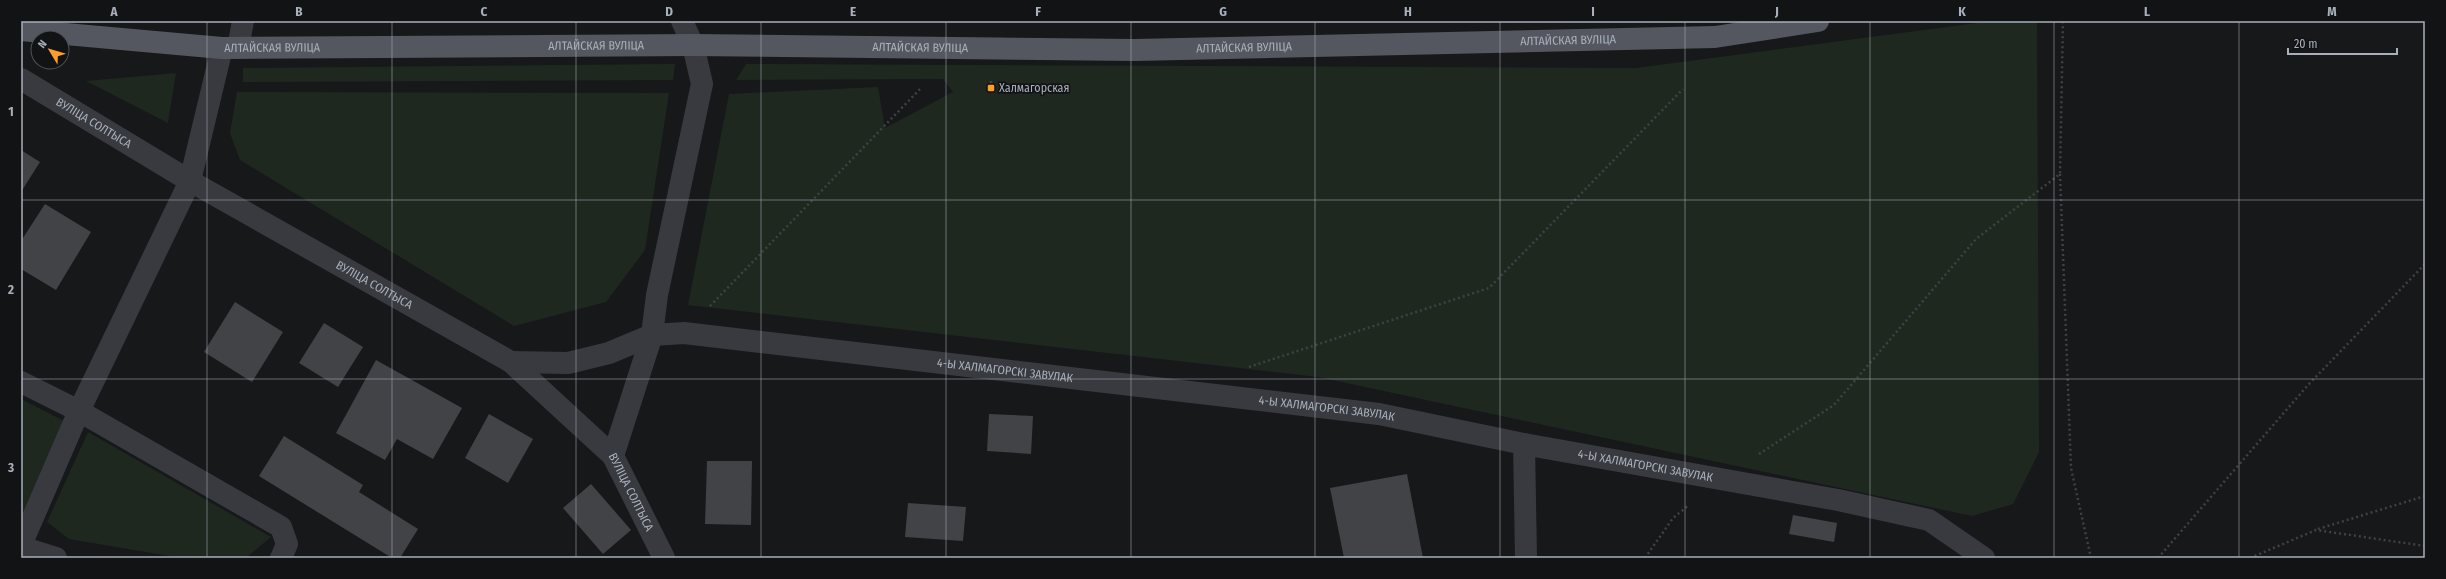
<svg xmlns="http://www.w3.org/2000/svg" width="2446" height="579" font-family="'Fira Sans Condensed',sans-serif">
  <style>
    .green { fill: #1f281f }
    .building { fill: #414347 }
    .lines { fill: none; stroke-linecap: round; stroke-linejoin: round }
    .path { stroke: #3e4146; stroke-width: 2.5; stroke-dasharray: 2 3; stroke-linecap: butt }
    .minor { stroke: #383a3f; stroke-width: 22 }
    .major { stroke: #54575f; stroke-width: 22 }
    .grid { fill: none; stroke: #a8b0bb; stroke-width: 1; stroke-opacity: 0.55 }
    .poi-dot { fill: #ff9d2a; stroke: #121315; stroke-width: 1.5 }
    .labels { text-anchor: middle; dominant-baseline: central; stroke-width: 3.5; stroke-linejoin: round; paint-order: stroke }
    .street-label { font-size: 12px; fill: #a8b0bb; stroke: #121315 }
    .poi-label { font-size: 12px; fill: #a8b0bb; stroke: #121315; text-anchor: start }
    .neatline { fill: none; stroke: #a8b0bb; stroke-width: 1.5 }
    .grid-label { font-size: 13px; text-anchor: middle; font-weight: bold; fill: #a8b0bb }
  </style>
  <rect width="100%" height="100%" fill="#17181a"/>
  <g class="green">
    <polygon points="1992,21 2037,21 2039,452 2013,504 1972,516 1318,377 688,305 729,94 878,87 885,128 953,92 943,79 736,80 746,64 1636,68"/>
    <polygon points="675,64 673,80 243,82 243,68"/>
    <polygon points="176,73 168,123 86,81"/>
    <polygon points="237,92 669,93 645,250 606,302 514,326 240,160 230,133"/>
    <polygon points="21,399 64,421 21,519"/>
    <polygon points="88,432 271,537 246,558 181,558 69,539 47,522"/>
  </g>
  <g class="building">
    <polygon points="21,150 40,162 21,192"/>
    <polygon points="45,204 91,232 56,290 21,269 21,241"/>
    <polygon points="235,302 283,332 252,382 204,352"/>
    <polygon points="324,323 363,347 338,387 299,363"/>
    <polygon points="376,360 462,408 433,459 397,439 385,460 336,433"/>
    <polygon points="489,414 533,439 508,483 465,458"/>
    <polygon points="989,414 1033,416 1031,454 987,451"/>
    <polygon points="284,436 363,485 359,492 418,529 400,558 392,558 259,476"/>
    <polygon points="707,461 752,461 751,525 705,524"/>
    <polygon points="1407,474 1423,558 1344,558 1330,488"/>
    <polygon points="591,484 631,530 603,554 563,508"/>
    <polygon points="908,503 966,507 963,541 905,537"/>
    <polygon points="1793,515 1837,523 1834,542 1789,534"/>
  </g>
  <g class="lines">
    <g class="path">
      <polyline points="991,88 991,78"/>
      <polyline points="2060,174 2071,468 2091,558"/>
      <polyline points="710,306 922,87"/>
      <polyline points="1249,367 1489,288 1683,89"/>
      <polyline points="1759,454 1834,405 1976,239 2060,174 2063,21"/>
      <polyline points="2318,529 2425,496"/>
      <polyline points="1645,558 1673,518 1689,505"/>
      <polyline points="2158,558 2308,385 2425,264"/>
      <polyline points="2250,558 2316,530 2425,546"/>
    </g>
    <g class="minor">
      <polyline points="238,48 243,21"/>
      <path id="s1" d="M 21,79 L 190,181 L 511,362 L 613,456 L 664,558"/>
      <path id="s2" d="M 511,362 L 568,363 L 609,353 L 652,335 L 684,333 L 1379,414 L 1524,444 L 1838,500 L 1929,520 L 1984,558"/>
      <polyline points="21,382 79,411 281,527 287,544 281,558"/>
      <polyline points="1524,444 1526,558"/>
      <polyline points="613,456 652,335 657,295 702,84 693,45 682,21"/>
      <polyline points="21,545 79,411 190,181 222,48"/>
      <polyline points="21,547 56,558"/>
    </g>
    <path class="major" id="s3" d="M 21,30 L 222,48 L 693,45 L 1135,50 L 1715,37 L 1818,21"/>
  </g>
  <path class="grid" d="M 207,21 L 207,558M 392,21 L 392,558M 576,21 L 576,558M 761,21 L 761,558M 946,21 L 946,558M 1131,21 L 1131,558M 1315,21 L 1315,558M 1500,21 L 1500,558M 1685,21 L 1685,558M 1870,21 L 1870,558M 2054,21 L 2054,558M 2239,21 L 2239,558M 21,200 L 2425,200M 21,379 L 2425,379"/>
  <rect class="poi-dot" x="987" y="84" width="8" height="8" rx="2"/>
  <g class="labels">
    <g class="street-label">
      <text stroke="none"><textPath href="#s3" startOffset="1548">АЛТАЙСКАЯ ВУЛІЦА</textPath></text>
      <text stroke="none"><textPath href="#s3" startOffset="576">АЛТАЙСКАЯ ВУЛІЦА</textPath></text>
      <text stroke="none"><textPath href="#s3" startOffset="900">АЛТАЙСКАЯ ВУЛІЦА</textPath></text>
      <text stroke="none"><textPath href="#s3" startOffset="1224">АЛТАЙСКАЯ ВУЛІЦА</textPath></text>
      <text stroke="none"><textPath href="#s3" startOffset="252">АЛТАЙСКАЯ ВУЛІЦА</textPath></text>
      <text stroke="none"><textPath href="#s1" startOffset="85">ВУЛІЦА СОЛТЫСА</textPath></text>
      <text stroke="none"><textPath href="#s1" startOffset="409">ВУЛІЦА СОЛТЫСА</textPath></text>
      <text stroke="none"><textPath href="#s2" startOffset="501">4-Ы ХАЛМАГОРСКІ ЗАВУЛАК</textPath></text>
      <text stroke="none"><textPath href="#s2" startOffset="825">4-Ы ХАЛМАГОРСКІ ЗАВУЛАК</textPath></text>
      <text stroke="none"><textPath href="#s2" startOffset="1149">4-Ы ХАЛМАГОРСКІ ЗАВУЛАК</textPath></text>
      <text stroke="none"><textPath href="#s1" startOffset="745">ВУЛІЦА СОЛТЫСА</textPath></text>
    </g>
    <g class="poi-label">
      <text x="999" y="88">Халмагорская</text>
    </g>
  </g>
  <rect width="2446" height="579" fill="none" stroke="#121315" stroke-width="44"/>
  <g transform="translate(50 50) rotate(308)"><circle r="19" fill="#121315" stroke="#4e5257"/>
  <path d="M0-3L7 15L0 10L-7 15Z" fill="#ff9d2a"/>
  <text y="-6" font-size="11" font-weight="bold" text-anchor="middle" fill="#a8b0bb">N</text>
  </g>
  <path d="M2288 48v6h109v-6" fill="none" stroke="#a8b0bb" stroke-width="2"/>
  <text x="2294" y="48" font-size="12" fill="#a8b0bb" stroke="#121315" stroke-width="3" paint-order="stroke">20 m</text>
  <rect x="22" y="22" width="2402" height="535" class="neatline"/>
  <g class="grid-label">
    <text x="114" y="16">A</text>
    <text x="299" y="16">B</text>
    <text x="484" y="16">C</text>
    <text x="669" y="16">D</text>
    <text x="853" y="16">E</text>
    <text x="1038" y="16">F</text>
    <text x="1223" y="16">G</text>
    <text x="1408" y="16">H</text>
    <text x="1593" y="16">I</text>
    <text x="1777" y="16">J</text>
    <text x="1962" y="16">K</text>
    <text x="2147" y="16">L</text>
    <text x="2332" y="16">M</text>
    <text x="11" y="116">1</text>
    <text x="11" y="294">2</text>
    <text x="11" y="472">3</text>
  </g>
</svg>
